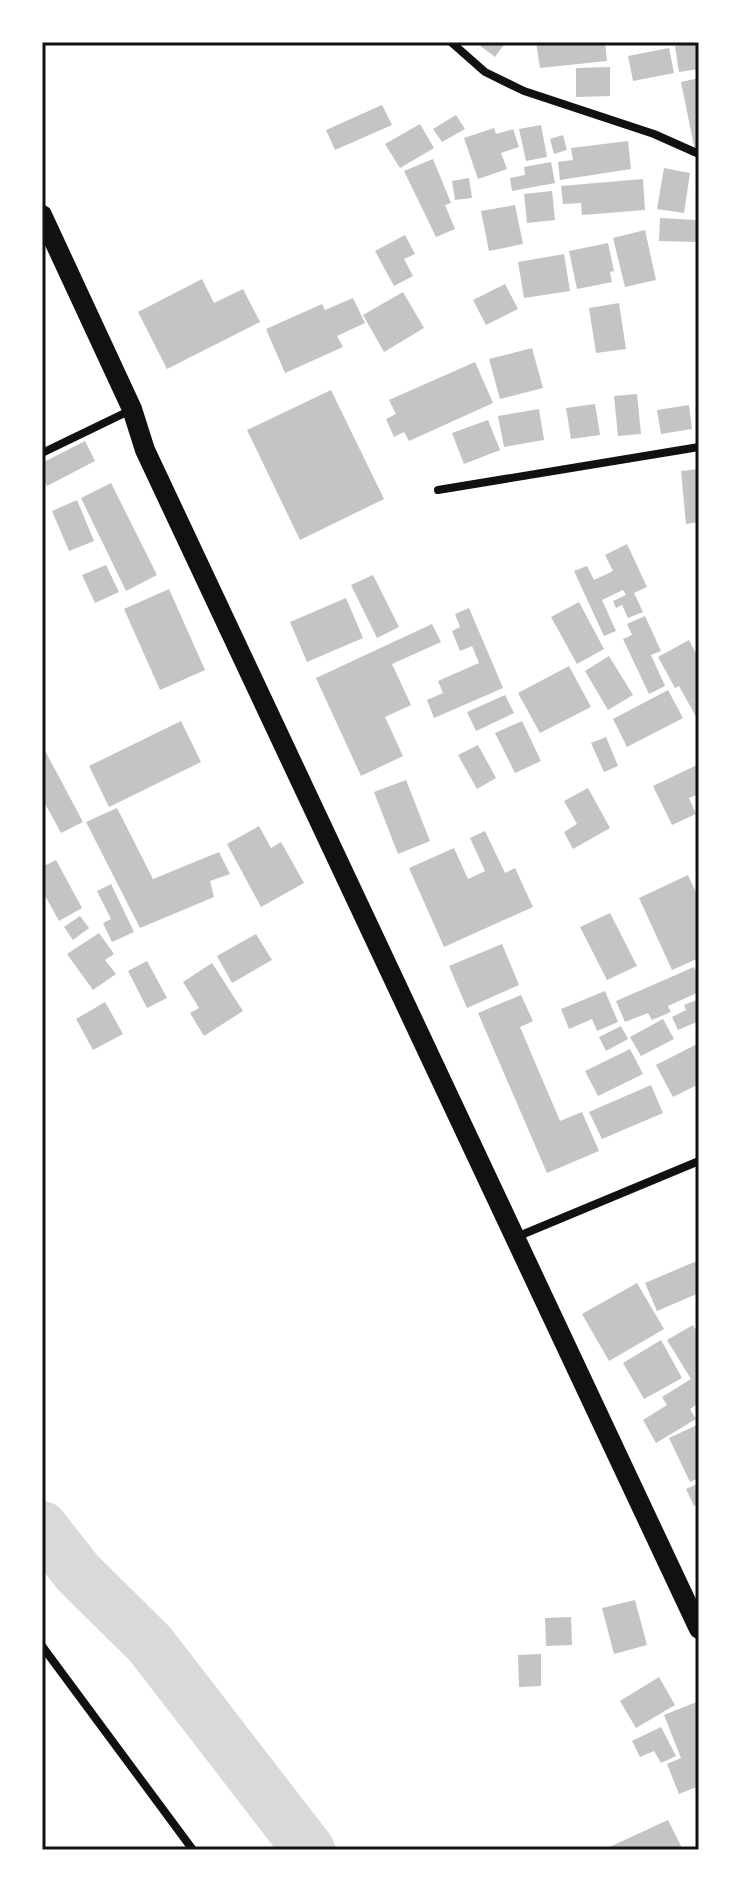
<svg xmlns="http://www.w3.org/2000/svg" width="741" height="1892" font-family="Cabin,sans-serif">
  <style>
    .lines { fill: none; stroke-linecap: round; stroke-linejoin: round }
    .river { stroke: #d9d9d9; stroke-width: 52 }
    .building { fill: #c4c4c4 }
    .minor { stroke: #111; stroke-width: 8 }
    .primary { stroke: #111; stroke-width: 20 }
    .neatline { fill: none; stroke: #111; stroke-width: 3 }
  </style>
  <rect width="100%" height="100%" fill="#fff"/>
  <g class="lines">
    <polyline class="river" points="42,1527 78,1573 150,1644 309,1850"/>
  </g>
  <g class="building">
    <polygon points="475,42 506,42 495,57"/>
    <polygon points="536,42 605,42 607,61 540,68"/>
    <polygon points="699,43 699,69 679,72 675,46"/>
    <polygon points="669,48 674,73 633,81 628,56"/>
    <polygon points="610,67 610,96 576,97 576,68"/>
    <polygon points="699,78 699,150 695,151 681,82"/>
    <polygon points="382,105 392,125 335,150 326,130"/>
    <polygon points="456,115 465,129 442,142 433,129"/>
    <polygon points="420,124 434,148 400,168 385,144"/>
    <polygon points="541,125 547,157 526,161 519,129"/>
    <polygon points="494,128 496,134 513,129 519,147 501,153 507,169 478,179 464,138"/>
    <polygon points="563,135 567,150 554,154 550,139"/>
    <polygon points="628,141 631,169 560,180 558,162 573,160 571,148"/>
    <polygon points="433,159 451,203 445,205 455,229 436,237 404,171"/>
    <polygon points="551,162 555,183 512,191 510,178 525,175 524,167"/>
    <polygon points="664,168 690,173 684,213 657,209"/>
    <polygon points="469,178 472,198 455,200 452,181"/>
    <polygon points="643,179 645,210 582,215 581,203 563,204 561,186"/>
    <polygon points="552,191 555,220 527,223 524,194"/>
    <polygon points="515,205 523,244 489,251 481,211"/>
    <polygon points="660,218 697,220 696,242 659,241"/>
    <polygon points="645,230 656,280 625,287 613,238"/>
    <polygon points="405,235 415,254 404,259 413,276 394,286 375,251"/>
    <polygon points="608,243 614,271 610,272 612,282 577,289 569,251"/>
    <polygon points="564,254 570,291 524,298 518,262"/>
    <polygon points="202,279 214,303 243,289 260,322 167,369 138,312"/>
    <polygon points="505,284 518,309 486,325 473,300"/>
    <polygon points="403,292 424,328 384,352 363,315"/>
    <polygon points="353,298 365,323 337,336 343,347 285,373 266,329 322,304 325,310"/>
    <polygon points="619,303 626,349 596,353 589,308"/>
    <polygon points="532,348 543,388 500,399 489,359"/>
    <polygon points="475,362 493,403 409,441 404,432 394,437 386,419 396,414 389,400"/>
    <polygon points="331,390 384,499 300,540 247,430"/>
    <polygon points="637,394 641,434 618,436 614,396"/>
    <polygon points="595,404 600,435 571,439 566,408"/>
    <polygon points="689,405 692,429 661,434 657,410"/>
    <polygon points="539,409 544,440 504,447 498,416"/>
    <polygon points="488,420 500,450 464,464 452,433"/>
    <polygon points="85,441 95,461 47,486 42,476 42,463"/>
    <polygon points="699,469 699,522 686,524 681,471"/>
    <polygon points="111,483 157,575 126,591 81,498"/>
    <polygon points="77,500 94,541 69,551 52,511"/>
    <polygon points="627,544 647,587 634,593 643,612 628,618 622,605 616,608 613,601 626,595 623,590 602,600 616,631 604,636 574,571 587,566 594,580 613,571 605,555"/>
    <polygon points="106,565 119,592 95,603 82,575"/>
    <polygon points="373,575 399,627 377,638 351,585"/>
    <polygon points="169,589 205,670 160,690 124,609"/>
    <polygon points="346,598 363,638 307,662 290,622"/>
    <polygon points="579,602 604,649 577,664 551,617"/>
    <polygon points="469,608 503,688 434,718 427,700 443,693 438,681 479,663 472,646 460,651 452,631 460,627 455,614"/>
    <polygon points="645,616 661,651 651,655 665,686 649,694 623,639 632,635 627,624"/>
    <polygon points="432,624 441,642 392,664 411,705 385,717 403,756 361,776 316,678"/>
    <polygon points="689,640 699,659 699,722 679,686 675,688 658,657"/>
    <polygon points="609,656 633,695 608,710 585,671"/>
    <polygon points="569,666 591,707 540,733 518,693"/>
    <polygon points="668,690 683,718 627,747 613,719"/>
    <polygon points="505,695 514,713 476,731 467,712"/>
    <polygon points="181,721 201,762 109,807 89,766"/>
    <polygon points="522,721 541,761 515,773 495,733"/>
    <polygon points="606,737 618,766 604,772 591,743"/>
    <polygon points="42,745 83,822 61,833 42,798"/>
    <polygon points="478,745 496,778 477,789 458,755"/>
    <polygon points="699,764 699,794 689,798 696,814 672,825 653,786"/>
    <polygon points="406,780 430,841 398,854 374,792"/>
    <polygon points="588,788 610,828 573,849 564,832 577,824 564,801"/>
    <polygon points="117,808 153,879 219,852 230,874 210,881 214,897 140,928 86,822"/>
    <polygon points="259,826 271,848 281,842 304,883 261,907 227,844"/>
    <polygon points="485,831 505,873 515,868 533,907 444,947 409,868 454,848 468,879 485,871 470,838"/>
    <polygon points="56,860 82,908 59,921 42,890 42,867"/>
    <polygon points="688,875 699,899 699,958 672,970 639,898"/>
    <polygon points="111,884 134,932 112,942 103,923 111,919 97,891"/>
    <polygon points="610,913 637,966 607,980 580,927"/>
    <polygon points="80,916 89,928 73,940 64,927"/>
    <polygon points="99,933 114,954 105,960 116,974 93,990 67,954"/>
    <polygon points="256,934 272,960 232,983 217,956"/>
    <polygon points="502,944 519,985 467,1008 449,966"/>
    <polygon points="147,961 167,998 147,1008 128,971"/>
    <polygon points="212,963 243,1011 204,1036 190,1013 199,1008 183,982"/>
    <polygon points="694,967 699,978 699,992 668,1006 671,1012 652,1020 648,1013 625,1022 616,1001"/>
    <polygon points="605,991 618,1022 597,1031 592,1019 569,1029 561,1009"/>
    <polygon points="521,995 533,1021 520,1027 560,1121 582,1112 599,1151 547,1173 478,1013"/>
    <polygon points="699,999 699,1021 678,1030 672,1017 686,1010 684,1005"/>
    <polygon points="105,1002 123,1034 93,1050 76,1019"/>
    <polygon points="663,1019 674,1039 641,1056 630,1037"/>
    <polygon points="621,1026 628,1039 606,1051 599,1037"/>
    <polygon points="699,1043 699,1084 673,1097 656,1065"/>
    <polygon points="630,1049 643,1074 598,1096 585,1071"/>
    <polygon points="651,1085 663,1113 602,1139 589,1112"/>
    <polygon points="699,1260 699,1293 657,1311 645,1283"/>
    <polygon points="637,1283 664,1329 609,1361 582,1314"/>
    <polygon points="693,1325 699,1335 699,1403 690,1409 696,1419 656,1443 643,1420 667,1405 662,1397 691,1379 667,1340"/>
    <polygon points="661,1340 682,1378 644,1399 623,1363"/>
    <polygon points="699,1424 699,1478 690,1482 669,1438"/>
    <polygon points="699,1483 699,1503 694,1506 686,1489"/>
    <polygon points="635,1600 647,1645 614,1654 602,1608"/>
    <polygon points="571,1617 572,1645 546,1646 545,1618"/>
    <polygon points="541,1654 541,1686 519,1687 518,1655"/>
    <polygon points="659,1677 675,1705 636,1728 620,1701"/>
    <polygon points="699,1701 699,1786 679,1794 667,1764 681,1758 664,1715"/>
    <polygon points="661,1727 676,1756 661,1763 654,1751 640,1757 632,1741"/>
    <polygon points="668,1820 683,1850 603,1850"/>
  </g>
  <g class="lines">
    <g class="minor">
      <polyline points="451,42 485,72 524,91 654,134 699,154"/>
      <polyline points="42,453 131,410"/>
      <polyline points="438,490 699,447"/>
      <polyline points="514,1238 699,1161"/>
      <polyline points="42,1646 193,1850"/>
    </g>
    <polyline class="primary" points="42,215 132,409 145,450 699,1629"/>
  </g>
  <rect width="741" height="1892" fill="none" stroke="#ffffff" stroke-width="88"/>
  <rect x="44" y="44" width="653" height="1804" class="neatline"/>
</svg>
